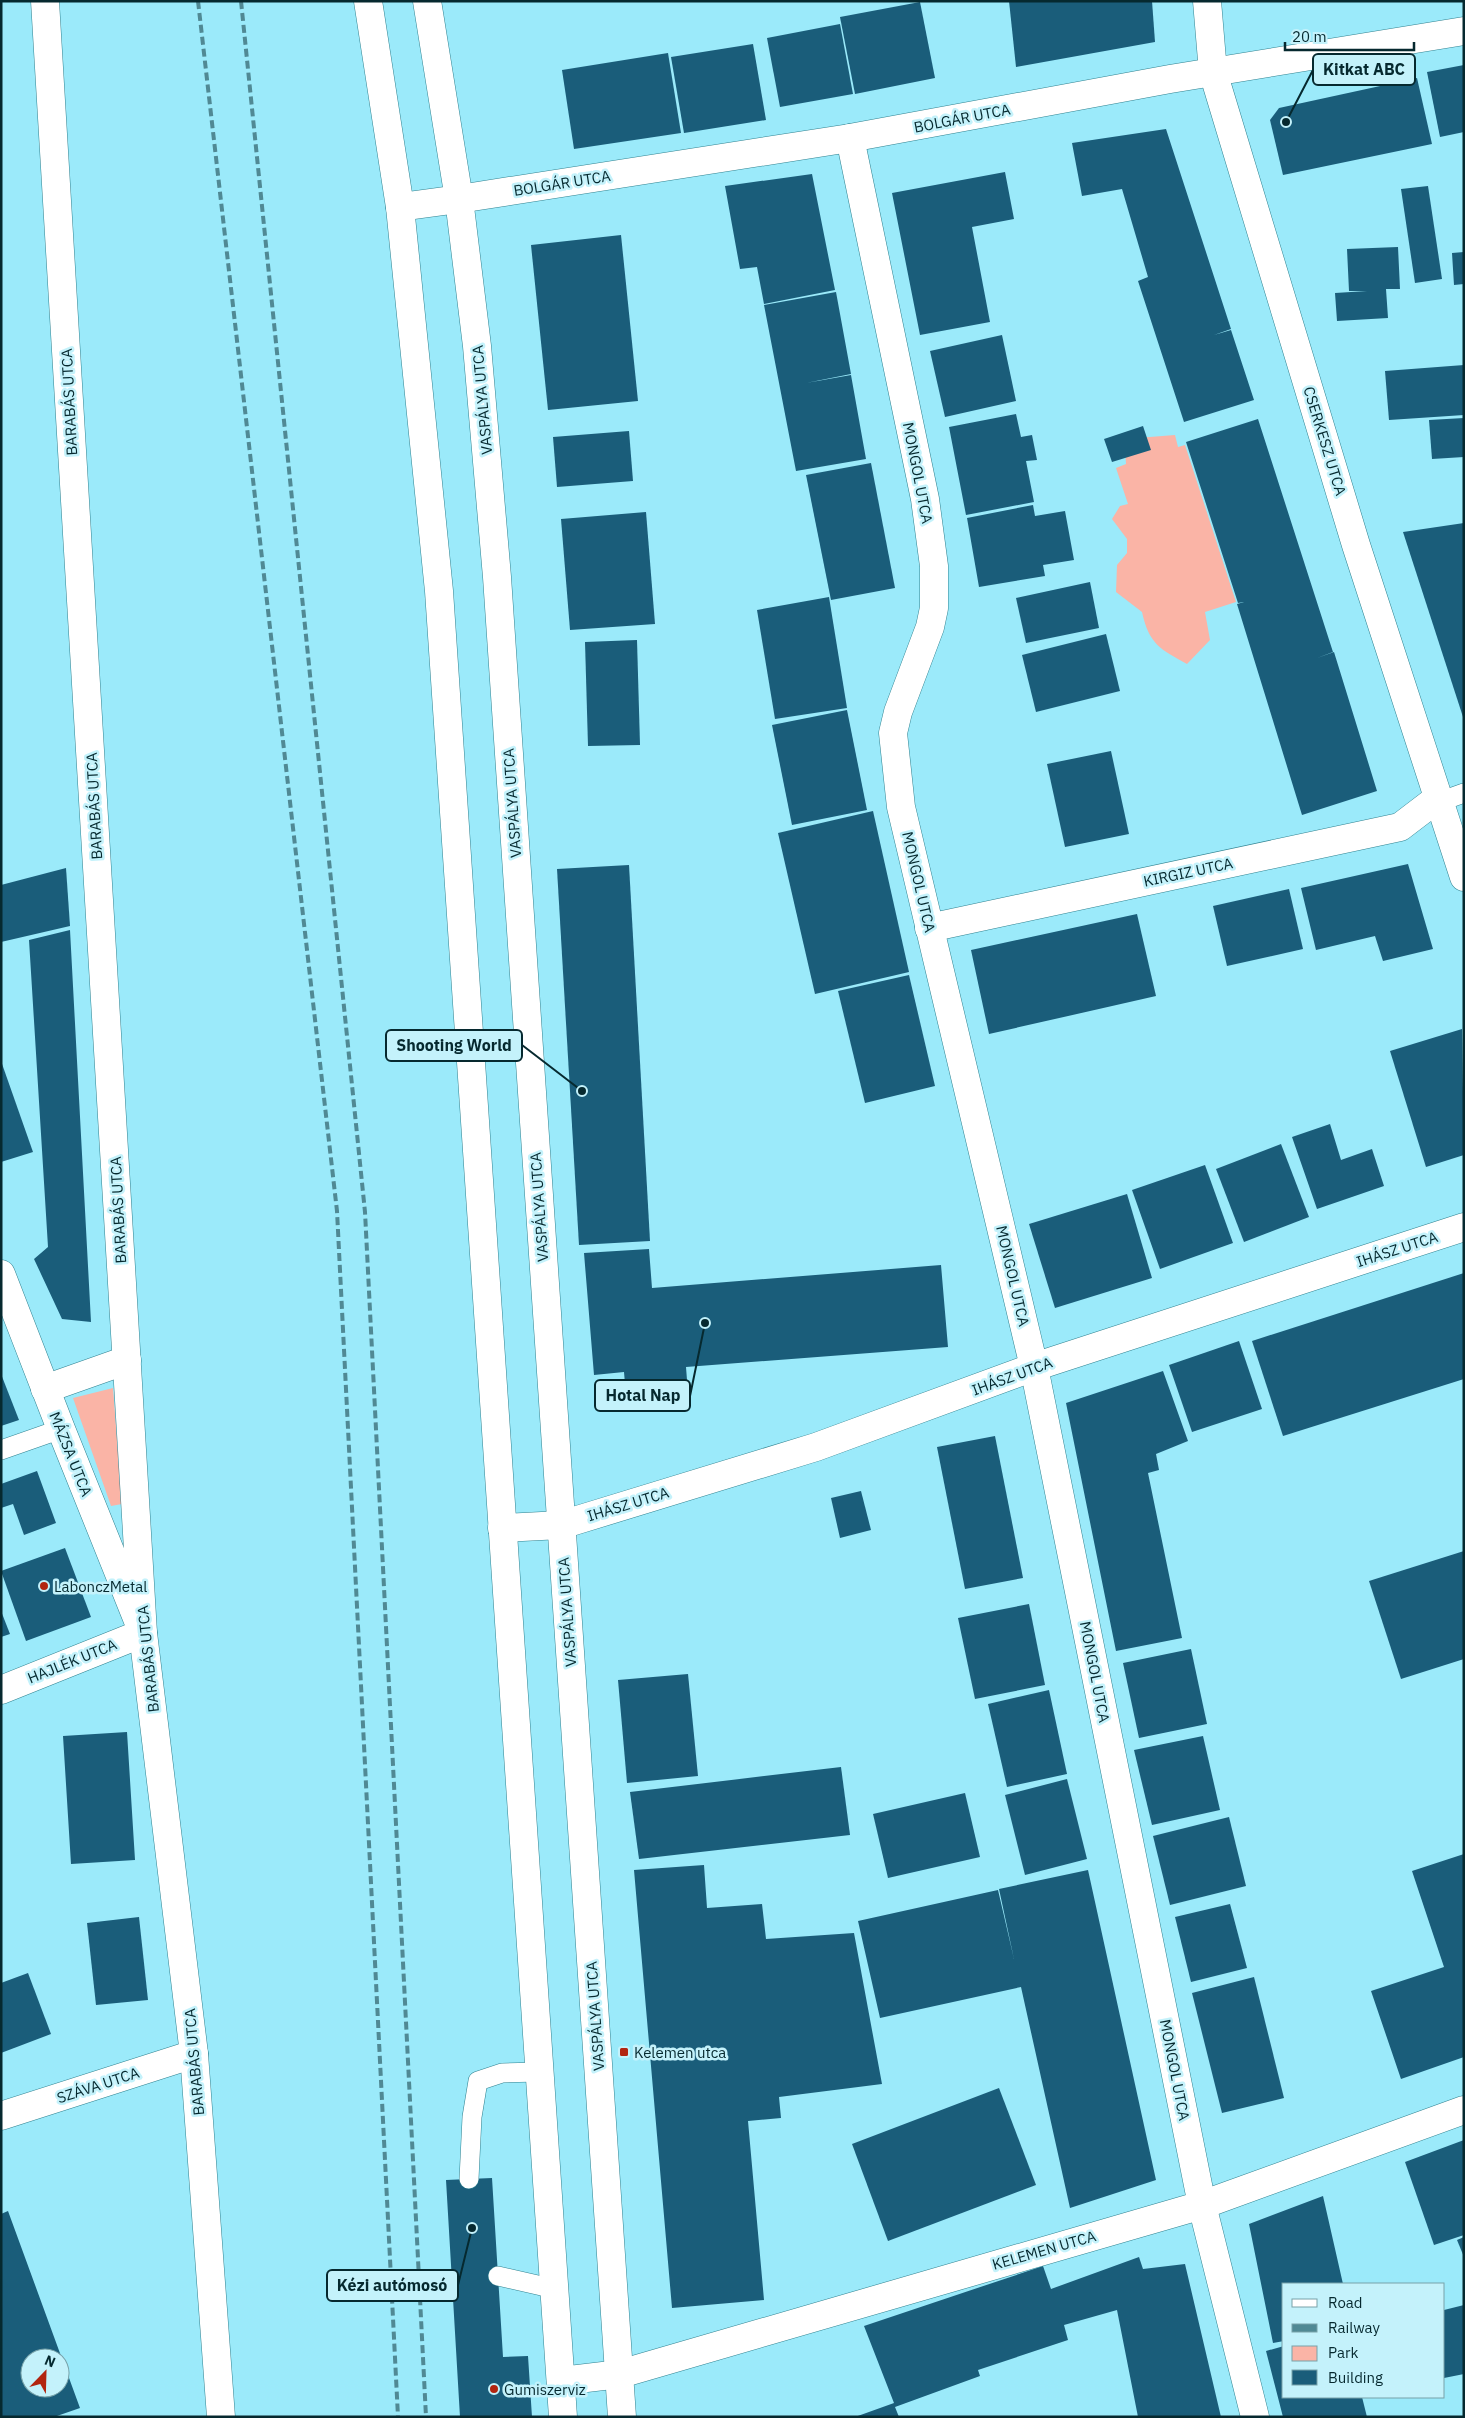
<svg xmlns="http://www.w3.org/2000/svg" width="1465" height="2418" font-family="'IBM Plex Sans',sans-serif">
  <style>
    .green { fill: #fab4a6 }
    .building { fill: #1a5d7a; fill-rule: evenodd }
    .lines { fill: none; stroke-linecap: round; stroke-linejoin: round }
    .lane-casing { stroke: #308290; stroke-width: 20 }
    .street-casing { stroke: #308290; stroke-width: 29 }
    .secondary-casing { stroke: #308290; stroke-width: 29 }
    .lane { stroke: #fff; stroke-width: 19 }
    .street { stroke: #fff; stroke-width: 28 }
    .secondary { stroke: #fff; stroke-width: 28 }
    .rail { stroke: #508994; stroke-width: 4; stroke-dasharray: 8 4; stroke-linecap: butt }
    .poi-dot { fill: #b22510; stroke: #c4f2fb; stroke-width: 2 }
    .labels { text-anchor: middle; dominant-baseline: central; stroke-width: 5; stroke-linejoin: round; paint-order: stroke }
    .street-label { font-size: 15px; fill: #06292f; stroke: #c4f2fb }
    .poi-label { font-size: 15px; fill: #06292f; stroke: #c4f2fb; text-anchor: start }
    .leader { fill: none; stroke: #06292f; stroke-width: 2 }
    .callout-dot { fill: #06292f; stroke: #c4f2fb; stroke-width: 2 }
    .callout { fill: #c4f2fb; stroke: #06292f; stroke-width: 2 }
    .callout-label { font-size: 16px; text-anchor: middle; font-weight: bold; fill: #06292f }
  </style>
  <rect width="100%" height="100%" fill="#9beafa"/>
  <g class="green">
    <path d="M 1175,435 L 1178,447 L 1185,445 L 1236,602 L 1205,612 L 1210,640 L 1187,664 C 1160,649 1149,644 1142,612 L 1116,592 L 1117,565 L 1127,553 L 1127,539 L 1112,519 L 1120,506 L 1128,504 L 1116,468 L 1126,464 L 1125,448 L 1137,438 Z"/>
    <polygon points="113,1388 122,1504 111,1506 73,1398"/>
  </g>
  <g class="building">
    <polygon points="1009,1 1152,1 1155,42 1016,67"/>
    <polygon points="920,2 935,78 855,94 840,17"/>
    <polygon points="840,24 853,94 780,107 767,38"/>
    <polygon points="753,44 766,120 684,133 671,57"/>
    <polygon points="668,53 681,133 574,149 562,70"/>
    <polygon points="1464,65 1464,132 1440,137 1427,72"/>
    <polygon points="1417,78 1432,144 1283,175 1270,120 1279,108"/>
    <polygon points="1166,129 1231,329 1214,335 1231,330 1254,400 1184,422 1138,281 1148,277 1122,189 1082,196 1072,143"/>
    <polygon points="1005,172 1014,219 972,227 990,322 920,335 892,193"/>
    <polygon points="812,174 835,290 764,304 757,267 740,269 725,186"/>
    <polygon points="1428,186 1442,279 1415,283 1401,189"/>
    <polygon points="621,235 638,401 548,410 531,245"/>
    <polygon points="1398,247 1400,289 1386,289 1388,318 1337,321 1335,293 1367,291 1349,291 1347,249"/>
    <polygon points="1464,252 1464,284 1454,285 1452,253"/>
    <polygon points="836,292 851,374 806,383 851,375 866,459 796,471 764,305"/>
    <polygon points="1002,335 1016,401 945,417 930,351"/>
    <polygon points="1464,365 1464,415 1389,420 1385,371"/>
    <polygon points="1016,414 1021,437 1032,435 1037,460 1026,461 1034,502 966,515 949,427"/>
    <polygon points="1464,418 1464,457 1432,459 1429,420"/>
    <polygon points="1258,419 1333,652 1317,658 1334,652 1377,791 1302,815 1237,604 1244,602 1238,603 1186,442"/>
    <polygon points="1143,426 1151,450 1112,462 1104,439"/>
    <polygon points="629,431 633,481 557,487 553,437"/>
    <polygon points="871,463 895,588 831,600 806,475"/>
    <polygon points="1033,505 1035,516 1065,511 1074,560 1043,565 1045,576 979,587 967,518"/>
    <polygon points="646,512 655,624 570,630 561,519"/>
    <polygon points="1464,523 1464,717 1463,717 1403,532"/>
    <polygon points="1090,582 1099,628 1026,643 1016,598"/>
    <polygon points="829,597 847,708 775,719 757,610"/>
    <polygon points="1106,634 1120,691 1036,712 1022,655"/>
    <polygon points="637,640 640,745 588,746 585,642"/>
    <polygon points="847,710 867,810 792,825 772,725"/>
    <polygon points="1111,751 1129,834 1065,847 1047,764"/>
    <polygon points="873,811 909,972 815,994 778,833"/>
    <polygon points="1408,864 1433,949 1383,961 1375,936 1316,950 1301,888"/>
    <polygon points="629,865 650,1241 579,1245 557,869"/>
    <polygon points="66,868 70,926 1,942 1,885"/>
    <polygon points="1289,889 1303,949 1227,966 1213,906"/>
    <polygon points="1137,914 1156,996 989,1034 971,950"/>
    <polygon points="70,930 91,1322 62,1319 34,1259 48,1247 29,940"/>
    <polygon points="909,975 935,1086 865,1103 838,991"/>
    <polygon points="1462,1029 1464,1155 1426,1167 1390,1051"/>
    <polygon points="1,1061 33,1152 1,1162"/>
    <polygon points="1330,1124 1341,1160 1372,1149 1384,1186 1317,1209 1292,1137"/>
    <polygon points="1281,1144 1309,1217 1244,1242 1216,1169"/>
    <polygon points="1205,1165 1233,1243 1160,1269 1132,1190"/>
    <polygon points="1127,1194 1152,1278 1055,1308 1029,1224"/>
    <polygon points="649,1249 652,1288 941,1265 948,1347 686,1367 687,1380 625,1384 624,1372 594,1375 584,1253"/>
    <polygon points="1464,1273 1464,1379 1283,1436 1252,1341"/>
    <polygon points="1239,1341 1262,1409 1192,1432 1169,1365"/>
    <polygon points="1163,1371 1188,1441 1156,1454 1159,1470 1148,1473 1182,1638 1116,1651 1066,1403"/>
    <polygon points="1,1374 19,1420 1,1426"/>
    <polygon points="995,1436 1023,1578 965,1589 937,1447"/>
    <polygon points="37,1471 56,1523 24,1535 13,1504 1,1508 1,1484"/>
    <polygon points="861,1491 871,1530 840,1538 831,1498"/>
    <polygon points="65,1548 91,1617 26,1641 1,1571"/>
    <polygon points="1464,1551 1464,1659 1401,1679 1369,1581"/>
    <polygon points="1029,1604 1045,1685 975,1699 958,1618"/>
    <polygon points="1,1611 10,1634 1,1637"/>
    <polygon points="1191,1649 1207,1724 1139,1738 1123,1663"/>
    <polygon points="688,1674 698,1776 627,1783 618,1680"/>
    <polygon points="1049,1690 1067,1774 1007,1787 988,1704"/>
    <polygon points="127,1732 135,1860 71,1864 63,1736"/>
    <polygon points="1203,1736 1220,1810 1152,1825 1134,1750"/>
    <polygon points="841,1767 850,1835 639,1859 630,1792"/>
    <polygon points="1067,1779 1087,1859 1025,1875 1005,1795"/>
    <polygon points="965,1793 980,1857 888,1878 873,1814"/>
    <polygon points="1229,1817 1246,1886 1170,1905 1153,1836"/>
    <polygon points="1464,1854 1464,2057 1401,2079 1371,1991 1444,1967 1412,1871"/>
    <polygon points="704,1865 707,1908 762,1904 766,1939 854,1933 882,2084 779,2097 781,2118 748,2121 764,2300 672,2308 634,1870"/>
    <polygon points="1088,1870 1156,2180 1070,2208 1021,1987 880,2018 858,1921 998,1890 1014,1959 999,1889"/>
    <polygon points="1230,1904 1247,1968 1191,1982 1175,1917"/>
    <polygon points="139,1917 148,2000 96,2005 87,1923"/>
    <polygon points="28,1973 51,2034 1,2053 1,1983"/>
    <polygon points="1254,1977 1284,2098 1222,2113 1192,1993"/>
    <polygon points="999,2088 1036,2185 888,2241 852,2144"/>
    <polygon points="1464,2140 1464,2235 1434,2245 1405,2162"/>
    <polygon points="492,2178 503,2357 528,2356 532,2417 460,2417 446,2180"/>
    <polygon points="1323,2196 1343,2284 1284,2284 1284,2341 1273,2343 1249,2224"/>
    <path d="M 8,2211 L 80,2408 L 54,2417 L 1,2417 L 1,2214 ZM 30,2358 L 60,2358 L 60,2388 L 30,2388 Z"/>
    <polygon points="1464,2237 1464,2257 1457,2240"/>
    <polygon points="1139,2257 1143,2269 1185,2264 1221,2417 1138,2417 1117,2310 1064,2325 1068,2340 978,2370 980,2376 895,2407 899,2417 855,2417 894,2403 864,2326 1043,2266 1051,2289"/>
    <polygon points="1464,2305 1464,2374 1444,2378 1444,2310"/>
    <polygon points="1284,2346 1284,2397 1362,2397 1367,2417 1283,2417 1266,2351"/>
  </g>
  <g class="lines">
    <g class="lane-casing">
      <g id="lane">
        <polyline points="1439,802 1464,793"/>
        <polyline points="1,1450 61,1429"/>
        <polyline points="469,2179 472,2117 478,2081 502,2073 540,2072"/>
        <polyline points="498,2276 555,2289"/>
      </g>
    </g>
    <g class="street-casing">
      <g id="street">
        <polyline points="45,1 143,1633 194,2054 221,2417"/>
        <polyline points="1207,1 1213,72 1356,545 1464,877"/>
        <polyline points="850,138 925,499 934,566 934,608 930,627 898,712 893,733 901,807 1034,1367 1202,2205 1255,2417"/>
        <polyline points="459,199 850,138 1170,79 1464,31"/>
        <polyline points="929,928 1400,827 1438,798"/>
        <polyline points="1,1274 61,1429 143,1633 1,1690"/>
        <polyline points="45,1389 127,1360"/>
        <polyline points="561,1525 816,1447 1034,1367 1464,1227"/>
        <polyline points="1,2116 194,2054"/>
        <polyline points="620,2374 1202,2205 1464,2110"/>
      </g>
    </g>
    <g class="secondary-casing">
      <g id="secondary">
        <polyline points="368,1 400,207 439,591 563,2417"/>
        <polyline points="427,1 459,199 477,346 497,577 622,2417"/>
        <polyline points="400,207 459,199"/>
        <polyline points="502,1528 561,1525"/>
        <polyline points="561,2381 620,2374"/>
      </g>
    </g>
    <use href="#lane" class="lane"/>
    <use href="#street" class="street"/>
    <use href="#secondary" class="secondary"/>
    <g class="rail">
      <polyline points="198,1 337,1211 398,2417"/>
      <polyline points="241,1 365,1212 426,2417"/>
    </g>
  </g>
  <g class="poi-dot">
    <circle cx="44" cy="1586" r="5"/>
    <rect x="619" y="2047" width="10" height="10" rx="2.5"/>
    <circle cx="494" cy="2389" r="5"/>
  </g>
  <g class="labels">
    <g class="street-label">
      <text transform="translate(962 118) rotate(-11)">BOLGÁR UTCA</text>
      <text transform="translate(562 183) rotate(-9)">BOLGÁR UTCA</text>
      <text transform="translate(482 400) rotate(-95)">VASPÁLYA UTCA</text>
      <text transform="translate(69 402) rotate(-93)">BARABÁS UTCA</text>
      <text transform="translate(1325 441) rotate(73)">CSERKESZ UTCA</text>
      <text transform="translate(918 473) rotate(79)">MONGOL UTCA</text>
      <text transform="translate(512 803) rotate(-94)">VASPÁLYA UTCA</text>
      <text transform="translate(94 806) rotate(-93)">BARABÁS UTCA</text>
      <text transform="translate(1188 872) rotate(-12)">KIRGIZ UTCA</text>
      <text transform="translate(919 882) rotate(77)">MONGOL UTCA</text>
      <text transform="translate(539 1207) rotate(-94)">VASPÁLYA UTCA</text>
      <text transform="translate(118 1210) rotate(-93)">BARABÁS UTCA</text>
      <text transform="translate(1397 1249) rotate(-18)">IHÁSZ UTCA</text>
      <text transform="translate(1013 1276) rotate(77)">MONGOL UTCA</text>
      <text transform="translate(1012 1376) rotate(-20)">IHÁSZ UTCA</text>
      <text transform="translate(71 1454) rotate(68)">MÁZSA UTCA</text>
      <text transform="translate(628 1504) rotate(-17)">IHÁSZ UTCA</text>
      <text transform="translate(567 1612) rotate(-94)">VASPÁLYA UTCA</text>
      <text transform="translate(148 1659) rotate(-96)">BARABÁS UTCA</text>
      <text transform="translate(72 1661) rotate(-22)">HAJLÉK UTCA</text>
      <text transform="translate(1095 1672) rotate(79)">MONGOL UTCA</text>
      <text transform="translate(595 2016) rotate(-94)">VASPÁLYA UTCA</text>
      <text transform="translate(194 2062) rotate(-95)">BARABÁS UTCA</text>
      <text transform="translate(1175 2070) rotate(79)">MONGOL UTCA</text>
      <text transform="translate(98 2085) rotate(-18)">SZÁVA UTCA</text>
      <text transform="translate(1044 2250) rotate(-16)">KELEMEN UTCA</text>
    </g>
    <g class="poi-label">
      <text x="54" y="1586">LabonczMetal</text>
      <text x="634" y="2052">Kelemen utca</text>
      <text x="504" y="2389">Gumiszerviz</text>
    </g>
  </g>
  <path class="leader" d="M1286 122L1313 70M582 1091L522 1045M705 1323L690 1396M472 2228L458 2285"/>
  <g class="callout-dot">
    <circle cx="1286" cy="122" r="5"/>
    <circle cx="582" cy="1091" r="5"/>
    <circle cx="705" cy="1323" r="5"/>
    <circle cx="472" cy="2228" r="5"/>
  </g>
  <g class="callout">
    <rect x="1313" y="54" width="102" height="31" rx="5"/>
    <rect x="386" y="1030" width="136" height="31" rx="5"/>
    <rect x="595" y="1380" width="95" height="31" rx="5"/>
    <rect x="327" y="2270" width="131" height="31" rx="5"/>
  </g>
  <g class="callout-label">
    <text x="1364" y="75">Kitkat ABC</text>
    <text x="454" y="1051">Shooting World</text>
    <text x="643" y="1401">Hotal Nap</text>
    <text x="392" y="2291">Kézi autómosó</text>
  </g>
  <rect width="1465" height="2418" fill="none" stroke="#06292f" stroke-width="5"/>
  <rect x="1282" y="2283" width="162" height="115" fill="#c4f2fb" stroke="#78a2a9"/>
  <rect x="1292" y="2299" width="25" height="8" fill="#ffffff" stroke="#78a2a9"/>
  <text x="1328" y="2308" font-size="15" fill="#06292f">Road</text>
  <rect x="1292" y="2324" width="25" height="8" fill="#508994" stroke="#78a2a9"/>
  <text x="1328" y="2333" font-size="15" fill="#06292f">Railway</text>
  <rect x="1292" y="2346" width="25" height="15" fill="#fab4a6" stroke="#78a2a9"/>
  <text x="1328" y="2358" font-size="15" fill="#06292f">Park</text>
  <rect x="1292" y="2370" width="25" height="15" fill="#1a5d7a" stroke="#78a2a9"/>
  <text x="1328" y="2383" font-size="15" fill="#06292f">Building</text>
  <g transform="translate(45 2373) rotate(23)"><circle r="24" fill="#c4f2fb" stroke="#78a2a9"/>
  <path d="M0-4L9 19L0 12L-9 19Z" fill="#b22510"/>
  <text y="-8" font-size="14" font-weight="bold" text-anchor="middle" fill="#06292f">N</text>
  </g>
  <path d="M1285 42v8h129v-8" fill="none" stroke="#06292f" stroke-width="2.5"/>
  <text x="1292" y="42" font-size="15" fill="#06292f" stroke="#c4f2fb" stroke-width="4" paint-order="stroke">20 m</text>
</svg>
